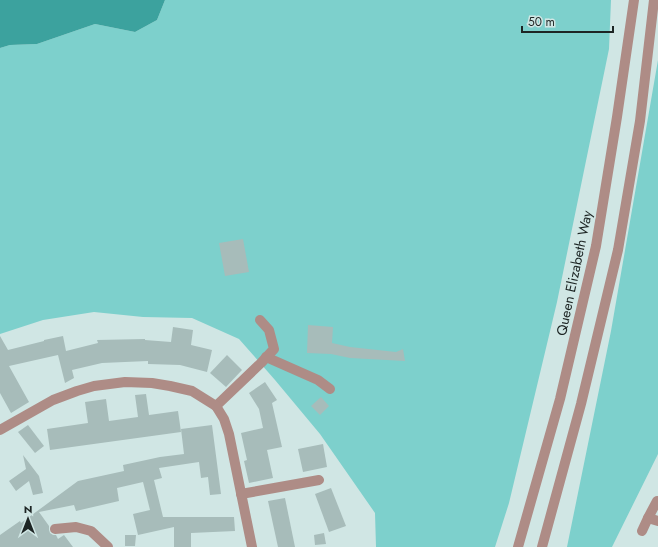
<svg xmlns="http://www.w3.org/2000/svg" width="658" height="547" font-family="Jost,sans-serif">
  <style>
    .green { fill: #7dd0cc }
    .water { fill: #3ca29e }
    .building { fill: #a7bcba }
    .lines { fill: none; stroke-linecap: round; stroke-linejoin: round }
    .minor { stroke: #ae8c86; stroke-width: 10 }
    .labels { text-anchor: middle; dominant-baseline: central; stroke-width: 3; stroke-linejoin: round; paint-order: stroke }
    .street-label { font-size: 14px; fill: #1d2524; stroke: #d0e6e4 }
  </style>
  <rect width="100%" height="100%" fill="#d0e6e4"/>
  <g class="green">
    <polygon points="165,0 611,0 609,49 557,302 509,503 495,547 376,547 375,513 320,434 275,380 239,339 192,318 143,317 94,312 43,320 0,334 0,48 10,45 37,44 95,24 135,32 157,20"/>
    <polygon points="658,60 658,454 612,547 567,547 611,331"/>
  </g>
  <polygon class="water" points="0,0 165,0 157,20 135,32 95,24 37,44 10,45 0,48"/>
  <g class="building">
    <polygon points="243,239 249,272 225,276 219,243"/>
    <polygon points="308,325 333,327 332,343 350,347 396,352 403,349 405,361 350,358 331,354 307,353"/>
    <polygon points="173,327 193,330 191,345 212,350 207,372 180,365 148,364 148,361 102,363 72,370 74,378 65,383 58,355 9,366 29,402 11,413 0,393 0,336 8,350 44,341 44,340 63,336 66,351 98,343 97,340 145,339 145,340 171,342"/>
    <polygon points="227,355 242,370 226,387 210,373"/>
    <polygon points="265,382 277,400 272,403 282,447 267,450 273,478 249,483 244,461 247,460 241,433 263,428 259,409 249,393"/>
    <polygon points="146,394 149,415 178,411 181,432 50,450 47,429 88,423 85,402 106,399 109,421 138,417 135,395"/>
    <polygon points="321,397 329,406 320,415 311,406"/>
    <polygon points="28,425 44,446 35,453 18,432"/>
    <polygon points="212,425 221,494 210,495 208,477 201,478 199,462 159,468 162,478 154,480 163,517 234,517 235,531 191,533 191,547 174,547 174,527 138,535 133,514 150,510 143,482 117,488 119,501 76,511 74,505 39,512 49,526 49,530 50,533 53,535 56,535 58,539 64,535 73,547 0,547 0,535 20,521 21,523 78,481 124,471 123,465 160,457 184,454 181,429"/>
    <polygon points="323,444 327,467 303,472 298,449"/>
    <polygon points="23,455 39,476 43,493 33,495 29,481 16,491 9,481 26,469"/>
    <polygon points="331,488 346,526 329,532 315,494"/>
    <polygon points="285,498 295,547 278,547 268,501"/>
    <polygon points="324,533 326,544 315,545 314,535"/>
    <polygon points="125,535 136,535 135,546 125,546"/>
  </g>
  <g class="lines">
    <g class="minor">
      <polyline points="266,357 318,380 330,389"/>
      <polyline points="216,406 261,363 274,349 269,330 260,320"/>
      <polyline points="0,430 53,400 77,391 94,386 125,382 152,383 170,386 192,391 216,406 224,419 229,434 252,547"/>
      <polyline points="241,494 319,480"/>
      <polyline points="648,518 657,501"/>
      <polyline points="55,529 76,527 91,531 108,547"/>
      <polyline points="642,531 648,518 658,521"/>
      <polyline points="518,547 560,399 596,246 617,117 634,0"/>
      <polyline points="542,547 581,404 618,250 640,121 654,0"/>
    </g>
  </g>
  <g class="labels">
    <g class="street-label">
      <text transform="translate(574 273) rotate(-78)">Queen Elizabeth Way</text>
    </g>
  </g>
  <g transform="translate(28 519)" stroke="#d0e6e4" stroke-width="3" paint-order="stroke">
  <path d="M0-3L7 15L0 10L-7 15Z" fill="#1d2524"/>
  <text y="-6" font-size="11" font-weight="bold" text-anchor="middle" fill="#1d2524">N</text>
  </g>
  <path d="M522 26v6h91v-6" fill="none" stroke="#1d2524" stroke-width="2"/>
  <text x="528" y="26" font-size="12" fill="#1d2524" stroke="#d0e6e4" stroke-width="3" paint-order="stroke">50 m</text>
</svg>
